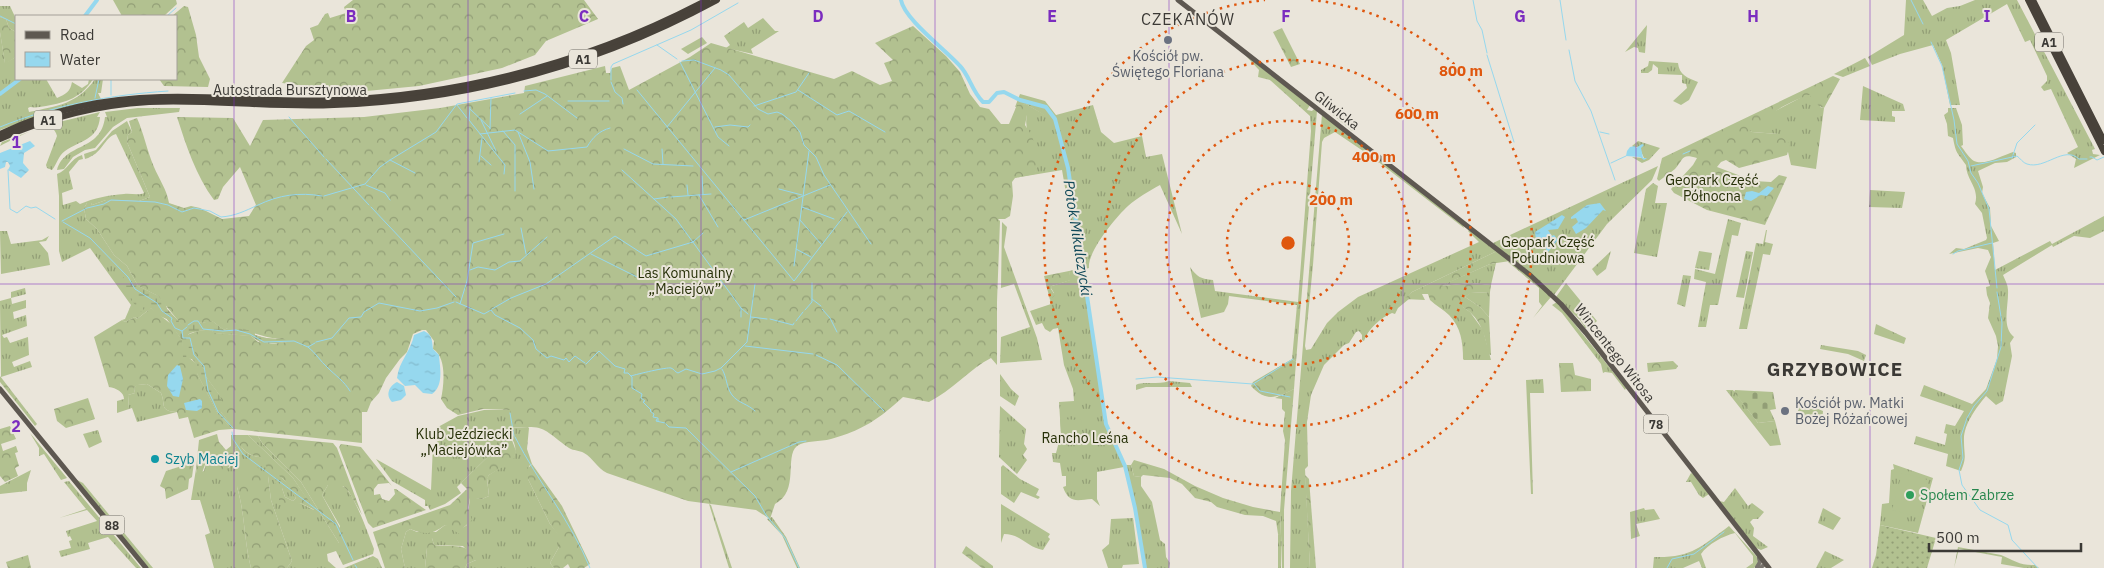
<svg xmlns="http://www.w3.org/2000/svg" width="2104" height="568" font-family="'IBM Plex Sans',sans-serif">
  <style>
    .grass { fill: url(#grass-tufts) }
    .forest { fill: url(#forest-crowns) }
    .wetland { fill: url(#wetland-marsh) }
    .cemetery { fill: url(#cemetery-stones) }
    .garden { fill: url(#garden-dots) }
    .pitch { fill: #b2c190 }
    .water { fill: url(#water-ripples) }
    .lines { fill: none; stroke-linecap: round; stroke-linejoin: round }
    .stream { stroke: #96d8ee; stroke-width: 1 }
    .river { stroke: #96d8ee; stroke-width: 4 }
    .secondary { stroke: #77726c; stroke-width: 4 }
    .primary { stroke: #5e5851; stroke-width: 5 }
    .highway { stroke: #48423a; stroke-width: 6 }
    .grid { fill: none; stroke: #7b2cbf; stroke-width: 1; stroke-opacity: 0.55 }
    .ring { fill: none; stroke: #df570e; stroke-width: 2.5; stroke-dasharray: 2.5 5 }
    .worship-dot { fill: #6b7280; stroke: #eae5da; stroke-width: 2 }
    .culture-dot { fill: #0f9aa8; stroke: #eae5da; stroke-width: 2 }
    .leisure-dot { fill: #2e9e5b; stroke: #eae5da; stroke-width: 2 }
    .labels { text-anchor: middle; dominant-baseline: central; stroke-width: 4; stroke-linejoin: round; paint-order: stroke }
    .shield { fill: #eae5da; stroke: #706d66; stroke-width: 1 }
    .shield-label { font-size: 12px; font-weight: bold; fill: #3b3935 }
    .worship-label { font-size: 14px; fill: #5b616d; stroke: #eae5da }
    .street-label { font-size: 14px; fill: #3b3935; stroke: #eae5da }
    .park-label { font-size: 14px; fill: #263007; stroke: #eae5da }
    .culture-label { font-size: 14px; fill: #0d838f; stroke: #eae5da; text-anchor: start }
    .leisure-label { font-size: 14px; fill: #27864d; stroke: #eae5da; text-anchor: start }
    .water-label { font-size: 15px; font-style: italic; fill: #0f4858; stroke: #eae5da }
    .quarter-label { font-size: 16px; letter-spacing: 1px; fill: #3b3935; stroke: #eae5da }
    .district-label { font-size: 19px; font-weight: bold; letter-spacing: 1px; fill: #3b3935; stroke: #eae5da }
    .grid-label { font-size: 16px; text-anchor: middle; font-weight: bold; fill: #7b2cbf; stroke: #eae5da; stroke-width: 4; stroke-linejoin: round; paint-order: stroke }
    .centre { fill: #df570e; stroke: #eae5da; stroke-width: 2.5 }
    .ring-label { font-size: 15px; text-anchor: middle; font-weight: bold; fill: #df570e; stroke: #eae5da; stroke-width: 4; stroke-linejoin: round; paint-order: stroke }
  </style>
  <defs>
    <pattern id="grass-tufts" width="24" height="20" patternUnits="userSpaceOnUse" patternTransform="scale(1.25)"><rect width="24" height="20" fill="#b2c190"/><path d="M3 7l-1-3M5 7V3M7 7l1-3M15 17l-1-3M17 17v-4M19 17l1-3" fill="none" stroke="#929e76"/></pattern>
    <pattern id="forest-crowns" width="20" height="18" patternUnits="userSpaceOnUse" patternTransform="scale(1.25)"><rect width="20" height="18" fill="#b2c190"/><path d="M2 6a3 3 0 1 1 6 0M12 15a3 3 0 1 1 6 0" fill="none" stroke="#929e76"/></pattern>
    <pattern id="wetland-marsh" width="20" height="14" patternUnits="userSpaceOnUse" patternTransform="scale(1.25)"><rect width="20" height="14" fill="#b2c190"/><path d="M1 5h8M5 5V1M11 12h8M15 12V8" fill="none" stroke="#929e76"/></pattern>
    <pattern id="cemetery-stones" width="16" height="16" patternUnits="userSpaceOnUse" patternTransform="scale(1.25)"><rect width="16" height="16" fill="#b2c190"/><path d="M2 7V4a2 2 0 0 1 4 0v3zM10 15v-3a2 2 0 0 1 4 0v3z" fill="#929e76"/></pattern>
    <pattern id="garden-dots" width="8" height="8" patternUnits="userSpaceOnUse" patternTransform="scale(1.25)"><rect width="8" height="8" fill="#b2c190"/><path d="M2 2h.1M6 6h.1" fill="none" stroke="#929e76" stroke-width="1.8" stroke-linecap="round"/></pattern>
    <pattern id="water-ripples" width="26" height="14" patternUnits="userSpaceOnUse" patternTransform="scale(1.25)"><rect width="26" height="14" fill="#96d8ee"/><path d="M2 4q2-2 4 0t4 0M15 11q2-2 4 0t4 0" fill="none" stroke="#82bacd"/></pattern>
  </defs>
  <rect width="100%" height="100%" fill="#eae5da"/>
  <g class="grass">
    <polygon points="1906,0 1923,0 1932,16 1947,8 1960,6 1975,0 2017,0 2095,149 2092,150 2093,154 2100,155 2074,168 2076,159 2067,153 2078,147 2051,89 2044,91 2041,87 2047,81 2047,76 2030,40 2025,42 2007,4 1946,40 1951,53 1960,105 1950,105 1942,65 1933,45 1900,54 1872,65 1868,57 1904,35"/>
    <polygon points="0,6 10,6 16,19 16,32 9,28 6,19 0,17"/>
    <polygon points="763,18 775,31 779,31 751,49 753,54 726,48 730,45 724,36 744,22 748,28"/>
    <polygon points="1647,25 1645,53 1639,52 1638,48 1634,47 1625,52"/>
    <path d="M 0,32 L 5,63 L 16,57 L 16,42 L 16,79 L 46,79 L 57,98 C 66,94 70,92 72,82 L 82,88 L 88,84 L 89,79 L 93,79 C 81,98 67,102 46,106 C 39,107 36,108 30,107 L 28,108 L 29,112 C 57,106 78,104 95,79 L 103,79 L 101,93 L 98,93 L 101,99 L 56,110 L 0,130 Z"/>
    <polygon points="702,37 707,43 688,54 681,49"/>
    <path d="M 1246,56 L 1310,105 L 1307,110 L 1312,111 L 1314,109 L 1317,111 L 1296,362 L 1292,359 L 1297,305 L 1229,296 L 1228,304 L 1224,312 L 1201,318 L 1190,267 C 1197,277 1201,279 1213,280 L 1215,291 L 1298,302 L 1311,131 L 1310,116 L 1270,80 L 1258,77 L 1259,70 Z"/>
    <polygon points="1865,58 1870,66 1843,77 1834,74"/>
    <path d="M 1649,61 L 1678,63 C 1679,75 1688,78 1698,82 L 1689,100 L 1681,105 L 1673,101 L 1687,88 L 1686,84 L 1682,83 L 1682,75 L 1658,74 L 1658,68 L 1653,64 L 1652,70 L 1648,73 L 1641,73 L 1641,70 L 1648,66 Z"/>
    <polygon points="1863,86 1903,104 1905,111 1892,111 1892,116 1895,117 1895,122 1860,120"/>
    <path d="M 1819,88 L 1820,107 L 1824,108 L 1816,169 L 1791,165 L 1788,152 C 1772,155 1773,160 1756,157 L 1740,135 L 1778,134 L 1752,132 L 1748,130 L 1775,111 Z"/>
    <path d="M 1020,94 L 1045,101 L 1056,115 L 1093,105 L 1101,132 L 1114,143 L 1142,136 L 1146,157 L 1162,154 L 1182,234 L 1160,185 C 1149,191 1137,198 1128,206 C 1116,217 1087,252 1089,268 L 1082,270 L 1105,424 L 1124,467 L 1097,472 L 1097,499 L 1100,506 L 1092,499 C 1077,500 1069,504 1063,487 L 1066,486 L 1066,476 L 1062,476 L 1060,463 L 1053,462 L 1052,453 L 1056,453 L 1061,434 L 1059,402 L 1074,401 L 1073,389 L 1064,365 L 1058,328 L 1053,329 L 1050,332 L 1045,329 L 1042,323 L 1036,325 L 1030,311 L 1051,304 L 1050,300 L 1054,293 L 1051,288 L 1052,286 L 1070,280 L 1069,271 L 1079,269 L 1062,170 L 1015,178 L 1035,172 C 1042,152 1022,136 1027,115 L 1044,115 L 1026,104 L 1015,107 Z"/>
    <path d="M 138,108 L 180,108 L 179,112 L 127,118 L 113,127 L 95,148 L 85,150 L 73,157 L 64,169 L 57,170 C 65,142 101,152 105,117 L 107,117 L 105,112 Z"/>
    <path d="M 1948,108 L 1956,108 L 1962,125 L 1963,145 L 1961,146 C 1965,151 1969,158 1974,161 C 1985,166 2003,155 2013,152 L 2016,153 L 2016,157 L 2007,162 L 1995,163 L 1978,171 L 1983,187 L 1982,193 L 1990,208 L 1991,226 L 1999,241 L 1993,243 L 1995,270 L 2050,241 L 2052,244 L 2104,216 L 2104,231 L 2090,238 L 2074,236 L 2053,247 L 2052,245 L 2003,275 C 2005,280 2008,285 2008,290 C 2009,305 2001,327 2014,337 L 2010,343 L 2012,356 L 2003,401 L 1996,405 L 1986,396 C 1976,408 1963,425 1964,441 C 1964,455 1967,457 1961,471 L 1946,466 L 1948,454 L 1914,444 L 1916,436 L 1945,445 L 1947,434 L 1944,433 L 1946,424 L 1955,426 L 1964,411 L 1920,396 L 1924,385 L 1972,404 L 1986,389 L 1997,359 L 1998,346 L 1996,336 L 1988,318 L 1990,303 L 1987,295 L 1986,287 L 1990,286 L 1985,271 L 1991,257 L 1988,250 L 1978,248 L 1949,254 L 1956,248 L 1964,249 L 1986,240 L 1987,238 L 1982,213 L 1975,204 C 1980,188 1966,180 1966,165 C 1957,152 1956,154 1953,138 L 1948,136 L 1947,124 L 1944,115 L 1948,112 Z"/>
    <path d="M 100,112 L 97,117 L 100,117 C 98,140 81,140 65,151 C 58,156 57,164 52,170 L 47,168 L 46,165 L 57,136 C 56,132 54,129 50,127 C 39,125 10,141 0,146 L 2,142 L 47,125 Z"/>
    <path d="M 1322,114 L 1463,225 L 1464,228 L 1372,157 L 1335,132 L 1324,138 L 1322,142 L 1313,265 L 1305,346 L 1306,350 L 1311,349 L 1327,323 L 1338,312 L 1358,297 L 1479,242 L 1468,231 L 1469,230 L 1497,251 L 1412,292 L 1405,299 L 1409,299 L 1398,308 L 1395,314 L 1392,313 C 1380,318 1368,329 1364,341 L 1362,340 L 1362,335 L 1359,331 L 1356,332 L 1349,343 L 1344,345 L 1324,365 L 1311,395 L 1307,422 L 1308,466 L 1305,469 L 1310,568 L 1290,568 L 1291,491 Z"/>
    <path d="M 127,121 L 132,132 L 128,135 L 127,142 L 150,197 L 139,201 L 106,200 L 92,205 L 91,203 L 87,203 L 84,208 L 86,219 L 97,229 L 114,255 L 127,266 L 138,286 L 158,296 L 165,303 L 167,309 L 185,328 L 195,321 L 202,323 L 212,321 L 224,330 L 235,325 L 243,330 L 254,330 L 255,335 C 264,338 274,340 283,338 L 288,342 L 263,344 L 251,336 L 216,333 C 208,328 195,331 188,334 L 198,361 L 206,372 L 206,377 L 220,396 L 225,408 L 221,412 L 234,429 L 232,429 L 218,414 L 197,373 L 197,365 L 192,359 L 183,357 L 182,340 L 167,319 L 158,315 L 151,308 L 137,319 L 135,317 L 125,322 L 122,320 L 125,319 L 131,305 L 90,248 L 62,262 L 59,251 L 59,196 L 57,174 C 68,170 70,159 82,155 L 83,159 L 79,160 L 69,172 L 73,189 L 62,193 L 63,205 L 76,201 L 80,204 C 94,198 109,195 124,194 C 131,193 138,196 144,193 L 116,134 C 104,137 103,154 85,159 L 84,154 L 96,150 L 112,131 Z"/>
    <polygon points="1638,141 1660,148 1649,160 1642,163 1632,157 1644,158 1639,147 1636,147 1636,149 1632,146"/>
    <polygon points="1658,166 1652,180 1607,224 1554,295 1493,243"/>
    <polygon points="1653,183 1658,186 1655,203 1667,203 1657,257 1634,253 1646,189"/>
    <polygon points="1870,190 1905,192 1902,208 1869,207"/>
    <polygon points="1728,219 1741,223 1738,236 1732,235 1718,305 1710,305 1706,327 1698,327 1706,282 1694,279 1695,269 1715,274"/>
    <polygon points="1002,222 1007,227 1004,247 1037,338 1042,360 1000,363 1001,337 1030,327 1014,284 1001,288"/>
    <polygon points="1766,230 1767,230 1765,242 1773,244 1770,255 1763,254 1747,329 1739,329 1756,243 1763,244"/>
    <polygon points="0,231 7,231 11,244 42,240 49,236 46,241 39,242 48,253 50,265 1,274"/>
    <polygon points="1699,251 1712,253 1709,270 1695,268"/>
    <polygon points="1746,251 1753,252 1744,298 1736,297"/>
    <polygon points="1510,261 1541,286 1551,297 1533,318 1542,306 1539,302 1539,288 1508,262"/>
    <polygon points="1496,263 1491,285 1472,283 1440,286 1490,264"/>
    <polygon points="1683,275 1691,276 1685,307 1677,304"/>
    <polygon points="1566,283 1597,321 1589,328 1585,328 1580,320 1556,297"/>
    <polygon points="25,288 26,294 11,298 12,304 26,300 26,308 13,312 14,319 26,315 27,326 2,335 4,338 7,337 10,343 28,337 29,355 12,362 14,367 30,361 32,367 1,377 0,301 11,298 11,292"/>
    <polygon points="1490,292 1489,317 1480,307 1465,297 1470,293"/>
    <path d="M 1430,300 L 1448,300 L 1459,304 L 1470,312 L 1483,330 L 1491,360 L 1464,360 L 1463,359 C 1463,343 1461,327 1449,315 C 1443,309 1436,306 1430,300 Z"/>
    <polygon points="1557,302 1626,388 1625,390 1612,373 1605,372 1591,379 1603,373 1601,364 1562,313 1552,305"/>
    <polygon points="1876,324 1906,338 1904,344 1874,334"/>
    <polygon points="1821,345 1858,351 1866,355 1864,361 1848,354 1820,349"/>
    <polygon points="1000,374 1011,389 1019,396 1015,406 1000,396"/>
    <polygon points="1543,379 1544,393 1530,393 1533,494 1531,494 1526,380"/>
    <path d="M 1169,381 L 1190,383 L 1192,387 L 1146,387 L 1136,390 L 1136,385 C 1142,381 1159,385 1169,381 Z"/>
    <path d="M 147,384 L 161,393 C 166,405 159,411 177,412 L 137,422 L 132,408 L 129,409 L 128,395 L 135,393 L 134,388 L 137,385 Z"/>
    <polygon points="1294,389 1284,510 1284,568 1282,568 1281,535 1281,568 1278,568 1278,534 1281,535 1280,512 1285,440 1283,431 1285,412 1282,409 1282,399 1275,398"/>
    <polygon points="1726,390 1733,390 1758,423 1775,421 1781,445 1770,446"/>
    <polygon points="1797,405 1811,406 1823,411 1822,423 1799,415"/>
    <polygon points="1000,406 1026,429 1024,444 1027,449 1023,455 1027,460 1017,474 999,457"/>
    <path d="M 484,410 L 510,410 L 510,428 L 528,427 L 529,428 L 527,449 L 532,464 L 529,466 L 528,479 L 550,524 L 559,535 L 559,547 L 550,563 L 554,568 L 465,568 L 467,564 L 476,560 L 463,546 L 434,545 L 432,538 L 427,548 L 425,568 L 405,568 L 401,549 L 406,532 L 410,529 L 417,532 L 436,532 L 445,525 C 454,527 458,532 467,525 L 470,497 L 482,499 L 489,496 L 487,478 L 489,475 C 506,463 525,459 510,435 L 457,487 L 461,493 L 445,504 L 430,510 L 428,506 L 425,506 L 425,500 L 392,481 L 376,459 L 431,490 L 433,445 L 438,441 L 438,427 L 458,416 Z"/>
    <polygon points="98,430 102,442 89,448 83,434"/>
    <polygon points="30,433 67,478 61,480 44,454 39,456 39,448"/>
    <path d="M 248,435 L 258,436 L 262,443 L 301,482 L 339,543 L 340,526 L 322,495 L 328,485 C 333,485 340,484 344,487 C 354,493 369,536 374,549 L 373,554 L 343,565 L 336,551 L 327,554 L 328,561 L 336,568 L 287,568 L 292,561 L 271,500 L 268,476 L 237,487 C 245,513 244,541 251,568 L 214,568 L 205,535 L 210,533 L 200,500 L 191,500 L 196,469 L 197,473 L 204,471 L 207,459 L 213,458 L 229,468 L 237,456 L 235,448 L 239,443 C 244,452 250,456 260,457 L 288,484 L 296,498 L 293,501 L 285,497 L 282,488 L 279,489 L 279,505 L 300,503 L 314,510 L 293,478 Z"/>
    <polygon points="1893,464 1933,478 1918,533 1880,525 1882,504 1889,503 1891,470 1894,469"/>
    <polygon points="1003,465 1020,479 1039,489 1036,495 1040,497 1038,499 1021,492 1014,503 1001,494 1001,467"/>
    <polygon points="1125,465 1131,465 1134,476 1141,477 1141,486 1152,502 1160,540 1165,544 1166,557 1170,563 1169,568 1145,568 1135,508"/>
    <polygon points="31,470 27,483 27,491 0,494 0,486"/>
    <polygon points="1691,473 1693,474 1709,494 1703,498 1699,495 1691,482 1686,482"/>
    <polygon points="75,479 83,483 153,568 148,568"/>
    <polygon points="69,481 141,568 136,568 108,537 88,543 90,549 61,557 59,551 71,548 69,541 72,540 70,536 68,537 66,531 97,521 87,510 59,518 86,509 64,482"/>
    <polygon points="1735,488 1748,506 1752,503 1764,512 1758,519 1753,519 1750,522 1754,528 1753,536 1768,547 1761,550 1756,548 1719,501 1724,502"/>
    <polygon points="709,504 711,505 732,568 729,568"/>
    <path d="M 1001,504 L 1050,534 L 1048,537 L 1050,539 L 1043,550 C 1028,548 1021,534 1004,534 L 1001,543 Z"/>
    <polygon points="1644,508 1645,510 1654,509 1660,519 1636,524 1640,536 1631,539 1630,512"/>
    <polygon points="1823,508 1841,518 1833,530 1818,523"/>
    <polygon points="772,517 786,537 800,568 797,568 782,535 767,519"/>
    <polygon points="1133,518 1139,564 1123,565 1122,568 1108,568 1102,550 1109,544 1111,519"/>
    <path d="M 1729,526 L 1758,558 L 1758,564 L 1754,568 L 1746,568 L 1753,563 L 1753,556 L 1735,533 C 1723,536 1708,544 1701,554 L 1706,568 L 1702,568 L 1699,561 L 1683,568 L 1653,568 L 1654,557 C 1691,558 1701,547 1729,526 Z"/>
    <path d="M 1958,547 L 2001,555 C 2013,560 2021,566 2035,565 L 2039,568 L 2024,568 L 2001,564 L 2002,557 L 1959,549 L 1954,568 Z"/>
    <polygon points="1825,551 1844,560 1831,568 1816,568"/>
    <polygon points="373,556 378,559 382,568 344,568"/>
  </g>
  <g class="forest">
    <polygon points="113,0 176,0 177,4 164,16 122,16"/>
    <polygon points="353,0 584,0 598,19 546,41 535,55 502,68 419,86 356,92 282,83 306,46 314,40 310,28 318,25 325,14 328,13 330,18 346,13 344,7"/>
    <polygon points="184,6 188,7 196,35 199,57 210,79 208,87 164,86 159,79 176,79 176,16 172,16"/>
    <polygon points="0,17 6,19 9,28 16,32 16,57 5,64 0,32"/>
    <path d="M 913,26 L 946,56 L 960,72 L 970,94 L 980,107 L 989,109 L 1001,124 L 1009,124 L 1017,105 L 1026,104 L 1045,115 L 1027,115 L 1025,125 L 1032,136 L 1036,149 L 1038,163 L 1035,174 L 1015,178 L 1012,182 L 1013,196 L 1010,216 L 1005,219 L 998,219 L 1000,221 L 997,302 L 997,365 L 991,358 C 971,368 951,391 929,402 L 903,397 C 879,419 863,430 831,439 C 820,442 806,440 797,446 C 784,457 800,491 775,504 L 770,519 L 756,510 L 688,501 L 607,473 C 597,468 593,458 584,453 C 579,450 574,451 569,448 C 541,428 547,425 510,428 L 510,410 L 483,409 L 458,415 L 447,408 L 441,399 C 444,385 447,357 433,349 L 434,341 L 426,330 L 422,330 L 413,334 L 407,352 L 400,359 L 386,378 L 379,393 L 371,402 L 367,412 L 362,412 L 362,443 L 234,429 L 221,412 L 220,396 L 206,377 L 206,372 L 198,361 L 187,335 C 196,331 208,327 216,333 L 251,336 L 258,342 L 271,344 L 287,342 L 283,338 C 262,341 237,322 224,330 L 212,321 L 202,323 L 198,322 L 185,329 L 158,296 L 138,286 L 127,266 L 114,255 L 97,229 L 86,219 L 84,208 L 87,203 L 91,203 L 92,205 L 106,200 L 139,201 L 150,197 L 127,142 L 128,135 L 132,132 L 129,121 L 137,118 C 144,134 147,151 154,167 C 159,179 167,190 169,203 L 184,208 L 191,206 L 200,208 L 222,219 L 249,216 L 256,205 L 240,167 L 223,187 L 218,199 L 214,200 C 196,176 186,145 177,117 L 233,118 L 250,146 L 263,120 L 364,117 L 440,108 L 524,93 L 525,86 L 605,66 L 606,73 L 610,73 L 612,68 L 620,66 L 629,90 L 690,57 L 711,43 L 834,79 L 852,71 L 880,85 L 892,81 L 884,63 L 893,60 L 875,43 Z"/>
    <polygon points="1282,28 1300,64 1291,67 1273,32"/>
    <path d="M 1833,76 L 1840,79 L 1824,108 L 1819,106 L 1810,96 L 1812,95 L 1808,95 C 1795,101 1772,108 1767,123 L 1749,130 L 1752,132 L 1778,134 L 1790,144 L 1787,155 L 1739,168 L 1726,160 L 1721,162 L 1717,167 L 1754,181 L 1771,182 L 1779,175 L 1787,177 L 1765,225 L 1707,210 L 1674,193 L 1671,189 L 1693,165 L 1697,158 C 1681,153 1684,159 1675,169 C 1670,173 1664,177 1659,181 L 1657,179 L 1662,158 Z"/>
    <polygon points="1324,101 1335,107 1340,118 1355,132 1351,130 1326,109 1323,105"/>
    <path d="M 1497,251 L 1510,261 L 1490,264 L 1441,286 L 1472,283 L 1491,285 L 1490,292 L 1471,293 L 1465,297 L 1480,307 L 1489,317 L 1491,355 L 1488,354 C 1484,318 1467,300 1430,300 L 1428,294 L 1422,294 L 1425,300 L 1404,299 L 1412,292 Z"/>
    <polygon points="1611,251 1606,269 1597,276 1592,269"/>
    <polygon points="1069,271 1071,280 1052,286 1051,289 1055,295 1050,300 1044,276"/>
    <path d="M 151,308 L 171,324 L 182,340 L 184,354 L 197,364 L 197,373 L 218,414 L 232,429 L 219,430 L 194,438 L 188,417 L 179,419 L 177,412 C 159,411 166,405 161,393 L 147,384 L 138,385 L 134,388 L 135,393 L 128,395 L 129,409 L 117,413 L 117,401 L 124,399 C 124,392 116,388 109,387 L 94,337 L 122,320 L 125,322 L 135,317 L 137,319 Z"/>
    <path d="M 1292,359 L 1296,362 L 1294,389 C 1276,398 1266,402 1251,386 L 1253,382 Z"/>
    <polygon points="1673,361 1678,366 1676,369 1648,372 1647,363"/>
    <polygon points="1559,363 1573,363 1575,375 1591,379 1591,391 1561,392"/>
    <polygon points="0,376 37,424 35,426 0,382"/>
    <polygon points="88,398 95,419 66,428 57,421 54,409"/>
    <polygon points="10,426 16,439 1,444 3,451 16,446 18,452 15,453 19,466 15,468 18,476 5,482 0,476 0,429"/>
    <path d="M 217,434 L 219,442 L 226,450 L 231,446 L 231,435 L 248,435 L 293,478 L 315,510 L 300,503 L 295,506 L 279,505 L 279,489 L 274,481 L 277,480 L 282,488 L 285,497 L 293,501 L 296,498 C 288,486 285,476 270,472 L 260,457 C 250,456 245,452 239,444 L 235,448 L 237,456 L 225,472 L 220,471 L 218,461 L 212,458 L 207,459 L 202,473 L 197,473 L 196,469 L 199,440 Z"/>
    <path d="M 510,435 L 516,451 L 513,461 L 489,475 L 487,479 L 489,496 L 482,499 L 470,498 L 468,508 L 472,520 L 463,528 L 461,535 L 445,525 C 431,535 426,535 410,529 L 406,532 L 401,549 L 405,568 L 385,568 L 373,532 L 450,505 L 467,489 L 461,483 Z"/>
    <polygon points="258,436 333,443 337,448 362,515 349,492 343,486 331,489 328,485 322,495 346,539 339,543 301,482 262,443"/>
    <polygon points="341,444 361,447 392,486 389,483 378,484 374,489 374,495 380,494 382,499 389,501 395,494 394,489 396,489 426,510 373,528 368,523 339,447"/>
    <polygon points="1134,460 1164,469 1195,486 1223,498 1253,507 1280,512 1281,536 1278,534 1276,521 1263,516 1245,515 1217,507 1211,502 1195,498 1182,484 1170,478 1143,475 1141,477 1134,476 1131,465"/>
    <polygon points="194,462 192,477 189,479 188,489 166,499 165,489 160,486 166,471"/>
    <polygon points="532,464 562,506 590,564 584,568 570,568 568,564 563,568 554,568 550,563 559,547 558,535 550,524 528,479 527,469"/>
    <path d="M 257,467 L 268,476 L 271,500 L 292,561 L 287,568 L 251,568 C 244,541 245,513 237,487 L 243,475 Z"/>
    <polygon points="1305,475 1309,479 1316,568 1310,568"/>
    <path d="M 432,538 L 434,545 C 455,548 464,541 478,559 L 467,564 L 465,568 L 425,568 L 428,539 Z"/>
    <polygon points="966,546 993,566 993,568 982,568 962,553"/>
    <polygon points="28,555 31,568 8,568 6,562"/>
  </g>
  <path class="wetland" d="M 130,273 L 138,286 L 158,296 L 165,303 L 167,309 L 185,328 L 195,321 L 202,323 L 212,321 L 224,330 L 235,325 L 243,330 L 254,330 L 255,335 C 264,338 274,340 283,338 L 288,342 L 263,344 L 251,336 L 216,333 C 208,328 195,331 188,334 L 198,361 L 206,372 L 206,377 L 220,396 L 225,408 L 221,412 L 234,429 L 232,429 L 218,414 L 197,373 L 197,364 L 192,359 L 183,357 L 182,340 L 167,319 L 158,315 L 151,308 L 149,311 L 145,308 L 141,312 L 139,310 L 117,282 Z"/>
  <polygon class="cemetery" points="1735,390 1773,392 1776,409 1770,410 1775,421 1758,423 1734,392"/>
  <polygon class="garden" points="1880,525 1936,538 1927,568 1872,568 1876,555"/>
  <g class="pitch">
    <polygon points="1060,419 1081,420 1082,434 1061,434"/>
    <polygon points="1902,473 1928,480 1918,517 1892,510"/>
  </g>
  <g class="water">
    <polygon points="30,141 35,146 24,153 23,163 29,170 21,178 8,170 10,166 8,162 6,162 5,167 0,169 0,153"/>
    <polygon points="1642,144 1644,145 1641,148 1643,158 1647,158 1644,160 1640,157 1626,156 1627,151 1630,147 1635,146 1636,148"/>
    <polygon points="1768,186 1774,188 1767,196 1761,195 1751,201 1744,199 1746,192 1752,191 1759,193"/>
    <polygon points="1600,203 1606,211 1603,210 1586,228 1576,234 1572,227 1578,222 1576,218 1571,219 1571,217 1587,205"/>
    <polygon points="1562,215 1565,217 1558,229 1548,230 1552,236 1554,235 1558,240 1548,252 1542,243 1536,240 1535,232"/>
    <path d="M 424,331 C 433,335 432,342 433,349 L 439,355 C 440,368 444,386 432,394 L 423,393 L 415,385 L 405,386 L 397,378 C 399,361 411,351 414,335 Z"/>
    <polygon points="177,365 180,366 183,379 179,397 173,396 167,386 168,375"/>
    <path d="M 397,382 L 404,386 L 406,395 L 401,400 L 392,402 C 385,395 389,386 397,382 Z"/>
    <polygon points="200,399 202,401 202,408 197,411 186,410 184,403"/>
  </g>
  <g class="lines">
    <g class="stream">
      <polyline points="1473,0 1477,21 1482,30 1487,53"/>
      <polyline points="1560,0 1566,40"/>
      <polyline points="1911,0 1923,24"/>
      <polyline points="0,16 16,24"/>
      <polyline points="167,16 176,8"/>
      <polyline points="1931,42 1942,66 1954,120 1957,144 1968,161 1971,173 1978,183 1989,209 1997,288"/>
      <polyline points="657,45 677,59"/>
      <polyline points="1569,50 1575,81 1591,111 1615,180"/>
      <polyline points="1487,55 1514,142"/>
      <polyline points="682,61 694,60 721,70 729,75 758,109 768,114 777,112 782,114 791,121 800,132 804,145 816,157 824,175 871,244"/>
      <polyline points="680,62 718,137 729,146"/>
      <polyline points="111,79 111,95"/>
      <polyline points="611,80 611,67 613,64 691,30 738,3"/>
      <polyline points="611,82 615,92 622,98 623,104"/>
      <polyline points="637,90 794,281 847,212"/>
      <polyline points="798,90 837,115 849,111 885,132"/>
      <polyline points="524,91 536,90 545,94 577,118"/>
      <polyline points="95,98 99,79"/>
      <polyline points="568,101 609,101"/>
      <polyline points="457,105 467,118"/>
      <polyline points="754,106 796,92 809,73"/>
      <polyline points="470,107 469,120 505,165 504,174"/>
      <polyline points="470,109 490,128"/>
      <polyline points="520,114 547,96"/>
      <polyline points="289,117 324,157"/>
      <polyline points="481,120 496,151"/>
      <path d="M 0,127 C 54,105 110,95 168,91"/>
      <polyline points="667,127 715,68"/>
      <polyline points="715,127 730,125 748,127 750,125"/>
      <polyline points="490,129 491,98"/>
      <polyline points="503,131 515,145 515,191"/>
      <polyline points="518,132 530,162 534,189"/>
      <polyline points="1600,132 1609,134"/>
      <path d="M 480,134 L 515,130 L 548,151 L 587,147 C 593,137 599,131 610,128"/>
      <polyline points="624,149 653,164 693,166"/>
      <polyline points="662,149 663,164"/>
      <polyline points="1683,154 1690,151"/>
      <polyline points="481,156 491,165"/>
      <polyline points="2090,157 2092,157 2097,160 2104,157"/>
      <polyline points="2012,158 2017,143 2035,125"/>
      <polyline points="326,159 369,205"/>
      <polyline points="390,160 415,173"/>
      <polyline points="479,162 482,138"/>
      <polyline points="1611,163 1626,156"/>
      <path d="M 1971,166 L 2017,156 C 2020,158 2023,163 2027,164 C 2045,170 2064,145 2079,159 L 2087,159"/>
      <polyline points="8,170 10,209 17,213 26,206 31,208 36,207 55,219"/>
      <polyline points="622,170 676,219 741,308 741,317"/>
      <polyline points="702,176 703,194"/>
      <polyline points="366,185 385,193 390,200"/>
      <polyline points="687,185 688,195"/>
      <polyline points="779,189 802,195"/>
      <polyline points="1691,192 1700,193 1707,199 1708,196"/>
      <polyline points="699,195 718,227"/>
      <polyline points="324,196 365,184 380,167 390,160 436,132 457,104 515,93"/>
      <polyline points="671,197 711,194"/>
      <polyline points="654,199 668,197"/>
      <polyline points="371,207 456,297"/>
      <polyline points="802,207 834,219"/>
      <polyline points="744,220 830,185"/>
      <polyline points="800,220 821,244"/>
      <path d="M 62,221 L 87,208 L 104,204 L 111,200 L 155,202 L 168,205 L 182,212 L 194,208 L 210,211 L 221,217 C 235,216 245,211 258,205 C 279,195 299,192 322,196"/>
      <polyline points="63,222 90,238 128,277 135,289 157,303 162,311 172,318 171,321 175,328 182,331"/>
      <polyline points="521,228 526,254"/>
      <polyline points="796,249 811,257"/>
      <polyline points="591,254 637,277 650,278"/>
      <polyline points="1953,254 1958,251 1992,243"/>
      <polyline points="794,266 809,151"/>
      <polyline points="470,270 478,267 495,270 509,262 520,261 547,237"/>
      <polyline points="1997,292 2002,323 2001,347 1987,391 1974,406 1967,418 1961,436 1963,458 1959,470 1962,485 1980,510 2008,525 2012,540 2038,568"/>
      <polyline points="812,299 821,306"/>
      <polyline points="456,302 484,314 491,310 495,315 520,328 533,340 536,349 547,358 551,356 564,360 566,358 569,362 575,356 585,363"/>
      <polyline points="460,304 467,281 473,243 504,234"/>
      <polyline points="741,308 748,314"/>
      <polyline points="492,309 511,298 546,284 615,236 646,256 693,242 703,233"/>
      <polyline points="822,309 830,318 837,332"/>
      <polyline points="805,310 812,302 812,283"/>
      <polyline points="751,317 767,319"/>
      <polyline points="770,319 793,325 794,323"/>
      <polyline points="796,321 803,312"/>
      <polyline points="188,325 194,321 198,321 203,329 223,331 236,330 250,334 264,342 294,341 308,347 315,343"/>
      <polyline points="187,327 182,331 183,338 190,338 194,355 204,366 208,390 218,412 233,428"/>
      <polyline points="316,342 332,338 349,318 361,317 364,312 379,303 420,311 437,308 454,302"/>
      <polyline points="745,346 813,354"/>
      <path d="M 308,347 C 316,353 320,361 328,368 C 336,376 344,381 350,391"/>
      <polyline points="816,355 837,365 884,411"/>
      <polyline points="586,364 599,351 615,366 625,369 624,373 628,373 632,377 632,388 642,394 641,398 645,401 643,402 651,410 650,411 654,414 653,417 658,418 658,421"/>
      <path d="M 722,369 C 727,377 726,387 732,395 C 738,403 748,404 755,411"/>
      <path d="M 631,376 C 637,374 667,367 671,368 C 674,369 675,372 678,373 L 686,369 L 702,374 L 715,371 L 721,368 L 747,342 L 755,284"/>
      <polyline points="1136,379 1157,377 1253,384 1293,359"/>
      <polyline points="1254,384 1260,391 1290,397"/>
      <polyline points="510,413 514,436"/>
      <polyline points="657,419 656,421 665,423"/>
      <polyline points="666,424 669,427 686,428 755,496 766,515 785,538 799,568"/>
      <polyline points="232,432 233,439 243,454 336,524 353,560"/>
      <path d="M 515,437 C 538,482 571,521 590,568"/>
      <polyline points="731,472 799,442 806,441"/>
      <polyline points="355,565 357,568"/>
      <polyline points="1667,568 1672,559 1694,554 1724,532"/>
    </g>
    <g class="river">
      <path d="M 901,0 C 904,19 946,50 960,66 C 969,75 972,91 983,102 L 989,102 L 997,93 L 1004,92 L 1020,100 L 1046,107 L 1055,119 L 1068,168 L 1106,424 L 1125,466 L 1135,508 L 1145,568"/>
      <polyline points="85,16 97,0"/>
      <polyline points="0,94 20,79"/>
    </g>
    <g class="secondary">
      <polyline points="1757,567 1760,562 1759,558"/>
      <polyline points="1760,568 1765,564"/>
    </g>
    <g class="primary">
      <polyline points="1178,0 1530,275 1561,304 1586,333 1769,568"/>
      <polyline points="0,389 146,568"/>
    </g>
    <g class="highway">
      <polyline points="2028,0 2104,152"/>
      <polyline points="2033,0 2104,141"/>
      <path d="M 0,134 C 50,110 106,98 161,97 C 219,95 276,103 334,100 C 465,95 591,61 707,0"/>
      <path d="M 0,139 C 47,118 98,105 149,102 C 211,99 273,108 334,105 C 469,100 599,64 717,0"/>
    </g>
  </g>
  <path class="grid" d="M 234,0 L 234,568M 468,0 L 468,568M 701,0 L 701,568M 935,0 L 935,568M 1169,0 L 1169,568M 1403,0 L 1403,568M 1636,0 L 1636,568M 1870,0 L 1870,568M 0,284 L 2104,284"/>
  <g class="ring">
    <circle cx="1288" cy="243" r="61"/>
    <circle cx="1288" cy="243" r="122"/>
    <circle cx="1288" cy="243" r="183"/>
    <path d="M1311 0A244 244 0 1 1 1265 0"/>
  </g>
  <g class="worship-dot">
    <circle cx="1168" cy="40" r="5"/>
    <circle cx="1785" cy="411" r="5"/>
  </g>
  <circle class="culture-dot" cx="155" cy="459" r="5"/>
  <circle class="leisure-dot" cx="1910" cy="495" r="5"/>
  <g class="labels">
    <g class="shield">
      <rect x="2035" y="32.5" width="28" height="19" rx="4"/>
      <rect x="569" y="49.5" width="28" height="19" rx="4"/>
      <rect x="34" y="110.5" width="28" height="19" rx="4"/>
      <rect x="1643.5" y="414.5" width="25" height="19" rx="4"/>
      <rect x="99.5" y="515.5" width="25" height="19" rx="4"/>
    </g>
    <g class="shield-label">
      <text x="2049" y="42">A1</text>
      <text x="583" y="59">A1</text>
      <text x="48" y="120">A1</text>
      <text x="1656" y="424">78</text>
      <text x="112" y="525">88</text>
    </g>
    <g class="worship-label">
      <text x="1168" y="56">Kościół pw.<tspan x="1168" dy="16">Świętego Floriana</tspan></text>
      <text x="1795" y="403" text-anchor="start">Kościół pw. Matki<tspan x="1795" dy="16">Bożej Różańcowej</tspan></text>
    </g>
    <g class="street-label">
      <text x="290" y="90">Autostrada Bursztynowa</text>
      <text transform="translate(1337 110) rotate(38)">Gliwicka</text>
      <text transform="translate(1615 353) rotate(52)">Wincentego Witosa</text>
    </g>
    <g class="park-label">
      <text x="1712" y="180">Geopark Część<tspan x="1712" dy="16">Północna</tspan></text>
      <text x="1548" y="242">Geopark Część<tspan x="1548" dy="16">Południowa</tspan></text>
      <text x="685" y="273">Las Komunalny<tspan x="685" dy="16">„Maciejów”</tspan></text>
      <text x="464" y="434">Klub Jeździecki<tspan x="464" dy="16">„Maciejówka”</tspan></text>
      <text x="1085" y="438">Rancho Leśna</text>
    </g>
    <g class="culture-label">
      <text x="165" y="459">Szyb Maciej</text>
    </g>
    <g class="leisure-label">
      <text x="1920" y="495">Społem Zabrze</text>
    </g>
    <g class="water-label">
      <text transform="translate(1078 238) rotate(81)">Potok Mikulczycki</text>
    </g>
    <g class="quarter-label">
      <text x="1188" y="19">CZEKANÓW</text>
    </g>
    <g class="district-label">
      <text x="1835" y="369">GRZYBOWICE</text>
    </g>
  </g>
  <g class="grid-label">
    <text x="351" y="22">B</text>
    <text x="584" y="22">C</text>
    <text x="818" y="22">D</text>
    <text x="1052" y="22">E</text>
    <text x="1286" y="22">F</text>
    <text x="1520" y="22">G</text>
    <text x="1753" y="22">H</text>
    <text x="1987" y="22">I</text>
    <text x="16" y="148">1</text>
    <text x="16" y="432">2</text>
  </g>
  <circle cx="1288" cy="243" r="8" class="centre"/>
  <g class="ring-label">
    <text x="1461" y="76">800 m</text>
    <text x="1417" y="119">600 m</text>
    <text x="1374" y="162">400 m</text>
    <text x="1331" y="205">200 m</text>
  </g>
  <rect x="15" y="15" width="162" height="65" fill="#eae5da" stroke="#a4a098"/>
  <rect x="25" y="31" width="25" height="8" fill="#5e5851" stroke="#a4a098"/>
  <text x="60" y="40" font-size="15" fill="#3b3935">Road</text>
  <rect x="25" y="52" width="25" height="15" fill="url(#water-ripples)" stroke="#a4a098"/>
  <text x="60" y="65" font-size="15" fill="#3b3935">Water</text>
  <path d="M1929 543v8h152v-8" fill="none" stroke="#3b3935" stroke-width="2.5"/>
  <text x="1936" y="543" font-size="15" fill="#3b3935" stroke="#eae5da" stroke-width="4" paint-order="stroke">500 m</text>
</svg>
